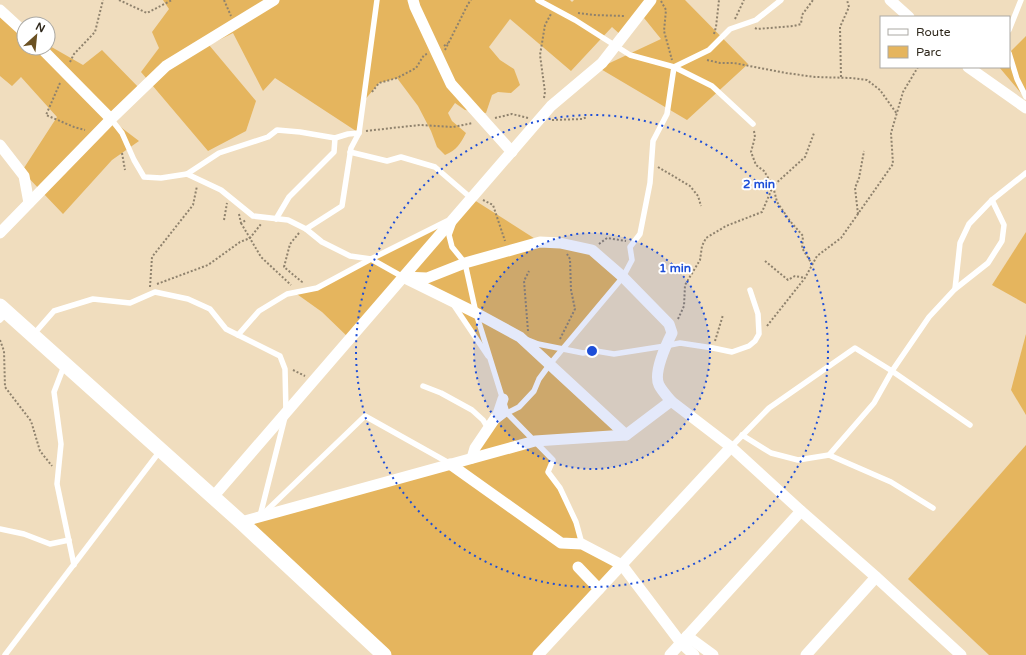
<svg xmlns="http://www.w3.org/2000/svg" width="1026" height="655" font-family="'Varela Round',sans-serif">
  <style>
    .green { fill: #e5b55e }
    .lines { fill: none; stroke-linecap: round; stroke-linejoin: round }
    .path { stroke: #8f826d; stroke-width: 2; stroke-dasharray: 2 2; stroke-linecap: butt }
    .service { stroke: #fff; stroke-width: 5.5 }
    .minor { stroke: #fff; stroke-width: 11 }
    .secondary { stroke: #fff; stroke-width: 15 }
    .ring { fill: none; stroke: #1d4ed8; stroke-width: 2; stroke-dasharray: 2 4 }
    .centre { fill: #1d4ed8; stroke: #fff; stroke-width: 2 }
    .ring-label { font-size: 12px; text-anchor: middle; font-weight: bold; fill: #1d4ed8; stroke: #fff; stroke-width: 4; stroke-linejoin: round; paint-order: stroke }
  </style>
  <rect width="100%" height="100%" fill="#f0ddbe"/>
  <g class="green">
    <path d="M 163,0 L 570,0 L 572,2 L 574,0 L 685,0 L 748,64 L 687,120 L 599,68 L 661,39 L 644,18 L 624,38 L 612,27 L 571,71 L 510,19 L 489,47 L 500,60 L 514,69 L 520,85 L 511,93 L 498,92 L 492,95 L 486,113 L 465,110 L 455,103 L 448,113 L 452,121 L 466,133 C 460,144 457,150 445,155 L 437,147 L 431,131 L 418,106 L 397,78 L 379,83 L 363,102 L 359,133 L 275,78 L 263,91 L 233,33 L 209,45 L 256,101 L 246,131 L 208,151 L 141,72 L 159,48 L 152,32 L 169,9 Z"/>
    <polygon points="0,8 24,32 24,48 48,48 48,45 83,65 102,50 143,92 110,119 139,141 112,160 63,214 22,171 57,117 21,77 12,86 0,76"/>
    <polygon points="1026,36 1026,99 999,67 1009,67 1009,53"/>
    <polygon points="471,198 540,242 592,250 623,277 550,364 626,435 536,441 553,460 548,472 560,488 582,544 622,565 538,655 384,655 241,522 472,458 503,399 492,362 450,300 403,278 350,339 322,312 294,292 317,288 454,218"/>
    <polygon points="1026,232 1026,304 992,285"/>
    <polygon points="1026,334 1026,415 1011,390"/>
    <polygon points="1026,445 1026,655 989,655 908,579"/>
  </g>
  <g class="lines">
    <g class="path">
      <polyline points="119,0 147,13 172,0"/>
      <polyline points="224,0 231,16"/>
      <polyline points="661,1 666,10 664,31 672,60"/>
      <polyline points="578,13 593,15 625,16"/>
      <polyline points="735,19 744,0"/>
      <polyline points="755,28 757,29 794,26 801,24 802,15 813,0"/>
      <polyline points="714,34 716,27 719,0"/>
      <polyline points="444,46 448,43"/>
      <polyline points="445,50 468,4 471,0"/>
      <polyline points="707,60 720,63 734,63 786,73 815,77 852,78 867,80 880,90 897,114"/>
      <polyline points="70,62 74,54 95,32 103,0"/>
      <polyline points="841,77 840,27 849,7 847,0"/>
      <polyline points="60,83 46,115 74,127 85,130"/>
      <polyline points="372,92 379,83 397,78 416,68 424,55 427,54"/>
      <polyline points="544,98 545,92 540,55 545,25 551,14"/>
      <polyline points="495,118 512,114 528,118"/>
      <polyline points="552,120 582,119 587,117"/>
      <polyline points="366,131 392,128 420,125 453,127 473,123"/>
      <polyline points="754,131 755,137 751,152 756,165 764,171 773,186 777,202 790,221 803,236 802,248 812,264"/>
      <polyline points="122,153 125,170"/>
      <polyline points="658,167 690,186 698,196 701,206"/>
      <polyline points="483,200 493,205 505,241"/>
      <polyline points="239,214 241,223 246,220"/>
      <polyline points="858,214 855,188 859,178 864,151"/>
      <polyline points="224,220 227,203"/>
      <polyline points="241,223 261,257 291,285"/>
      <polyline points="299,233 290,244 284,267 302,282 302,284"/>
      <polyline points="599,244 607,238 626,241"/>
      <polyline points="765,261 788,280 795,276 805,278"/>
      <polyline points="157,284 208,265 240,242 250,238 261,224"/>
      <polyline points="150,287 152,257 193,205 197,186"/>
      <polyline points="678,319 684,306 685,285 700,260 702,246 706,238 726,226 762,212 773,186 805,157 814,133"/>
      <polyline points="767,326 805,278 817,256 841,238 893,164 891,133 903,92 918,67"/>
      <polyline points="528,331 524,281 529,271"/>
      <polyline points="560,339 575,309 571,290 570,259 567,254"/>
      <polyline points="0,340 4,351 5,387 31,421 40,451 52,466"/>
      <polyline points="715,341 723,315"/>
      <polyline points="293,370 305,376"/>
    </g>
    <g class="service">
      <polyline points="538,0 575,20 630,55 674,67 709,50 730,29 756,20 781,0"/>
      <polyline points="1009,30 1021,0"/>
      <polyline points="1009,53 1017,79 1026,97"/>
      <polyline points="111,119 122,133 134,160 144,177 161,178 187,174 221,190 253,216 288,220 306,229 322,242 350,256 371,259 403,277"/>
      <polyline points="350,152 387,161 401,157 435,167 471,198"/>
      <polyline points="187,174 219,153 268,137 277,130 300,132 335,138 348,134 359,133"/>
      <polyline points="276,219 289,197 334,152 335,138"/>
      <polyline points="453,224 449,235 452,247 465,263 476,313 507,413 553,460 548,472 560,488 576,522 582,544"/>
      <polyline points="306,229 342,206 351,148 359,133 377,0"/>
      <polyline points="955,289 960,243 969,224 992,200 1026,173"/>
      <polyline points="453,304 488,356"/>
      <polyline points="0,320 7,313"/>
      <polyline points="33,335 54,311 93,299 130,303 155,292 188,299 210,309 226,329 280,356 285,369 286,413 260,516"/>
      <polyline points="238,335 259,311 287,294 317,288 371,259 447,221"/>
      <polyline points="528,340 538,344 583,353 596,351 614,354 665,346 680,343 713,348 732,352 749,346 755,341 759,334 758,314 750,290"/>
      <polyline points="64,366 54,392 61,444 57,484 74,565"/>
      <polyline points="423,386 441,393 472,410 483,420 488,428"/>
      <polyline points="498,420 507,413 519,407 534,391 539,379 550,364 623,277 632,260 630,247 640,234 650,183 653,141 667,114 674,67 712,86 753,124"/>
      <polyline points="742,435 771,453 798,460 829,455 874,403 892,371 929,317 955,289 988,263 1002,241 1004,225 992,200"/>
      <polyline points="731,447 769,408 855,348 892,371 970,425"/>
      <polyline points="829,455 891,482 933,508"/>
      <polyline points="263,514 365,416 449,463"/>
      <polyline points="0,529 24,534 50,544 69,540"/>
      <polyline points="5,655 160,451"/>
    </g>
    <g class="minor">
      <polyline points="413,0 415,7 451,84 512,152"/>
      <polyline points="890,0 909,17"/>
      <polyline points="0,10 24,32"/>
      <polyline points="41,48 111,119"/>
      <polyline points="968,67 1026,108"/>
      <polyline points="0,145 24,176 29,203"/>
      <polyline points="0,233 111,119 166,66 274,0"/>
      <path d="M 403,277 L 427,278 L 465,263 L 540,242 L 560,243 L 592,250 L 623,277 L 669,324 L 672,333 C 666,345 653,373 659,385 C 662,391 667,396 671,401"/>
      <polyline points="407,279 476,313 520,337 626,435"/>
      <polyline points="472,458 475,448 498,414 503,399"/>
      <polyline points="450,464 561,543 582,544 622,565 681,643 694,655"/>
      <polyline points="213,497 551,106 602,63 651,0"/>
      <polyline points="241,522 535,441 626,435 671,401 731,447 801,511 876,577 961,655"/>
      <polyline points="578,567 599,589"/>
      <polyline points="687,636 713,655"/>
      <polyline points="538,655 731,447"/>
      <polyline points="670,655 801,511"/>
      <polyline points="806,655 876,577"/>
    </g>
    <polyline class="secondary" points="0,306 241,522 384,655"/>
  </g>
  <circle cx="592" cy="351" r="118" fill="#1d4ed8" fill-opacity=".12"/>
  <g class="ring">
    <circle cx="592" cy="351" r="118"/>
    <circle cx="592" cy="351" r="236"/>
  </g>
  <circle cx="592" cy="351" r="6" class="centre"/>
  <g class="ring-label">
    <text x="759" y="188">2 min</text>
    <text x="675" y="272">1 min</text>
  </g>
  <rect x="880" y="16" width="130" height="52" fill="#ffffff" stroke="#aba9a4"/>
  <rect x="888" y="29" width="20" height="6" fill="#ffffff" stroke="#aba9a4"/>
  <text x="916" y="36" font-size="12" fill="#2e271b">Route</text>
  <rect x="888" y="46" width="20" height="12" fill="#e5b55e" stroke="#aba9a4"/>
  <text x="916" y="56" font-size="12" fill="#2e271b">Parc</text>
  <g transform="translate(36 36) rotate(27)"><circle r="19" fill="#ffffff" stroke="#aba9a4"/>
  <path d="M0-3L7 15L0 10L-7 15Z" fill="#6b5122"/>
  <text y="-6" font-size="11" font-weight="bold" text-anchor="middle" fill="#2e271b">N</text>
  </g>
</svg>
